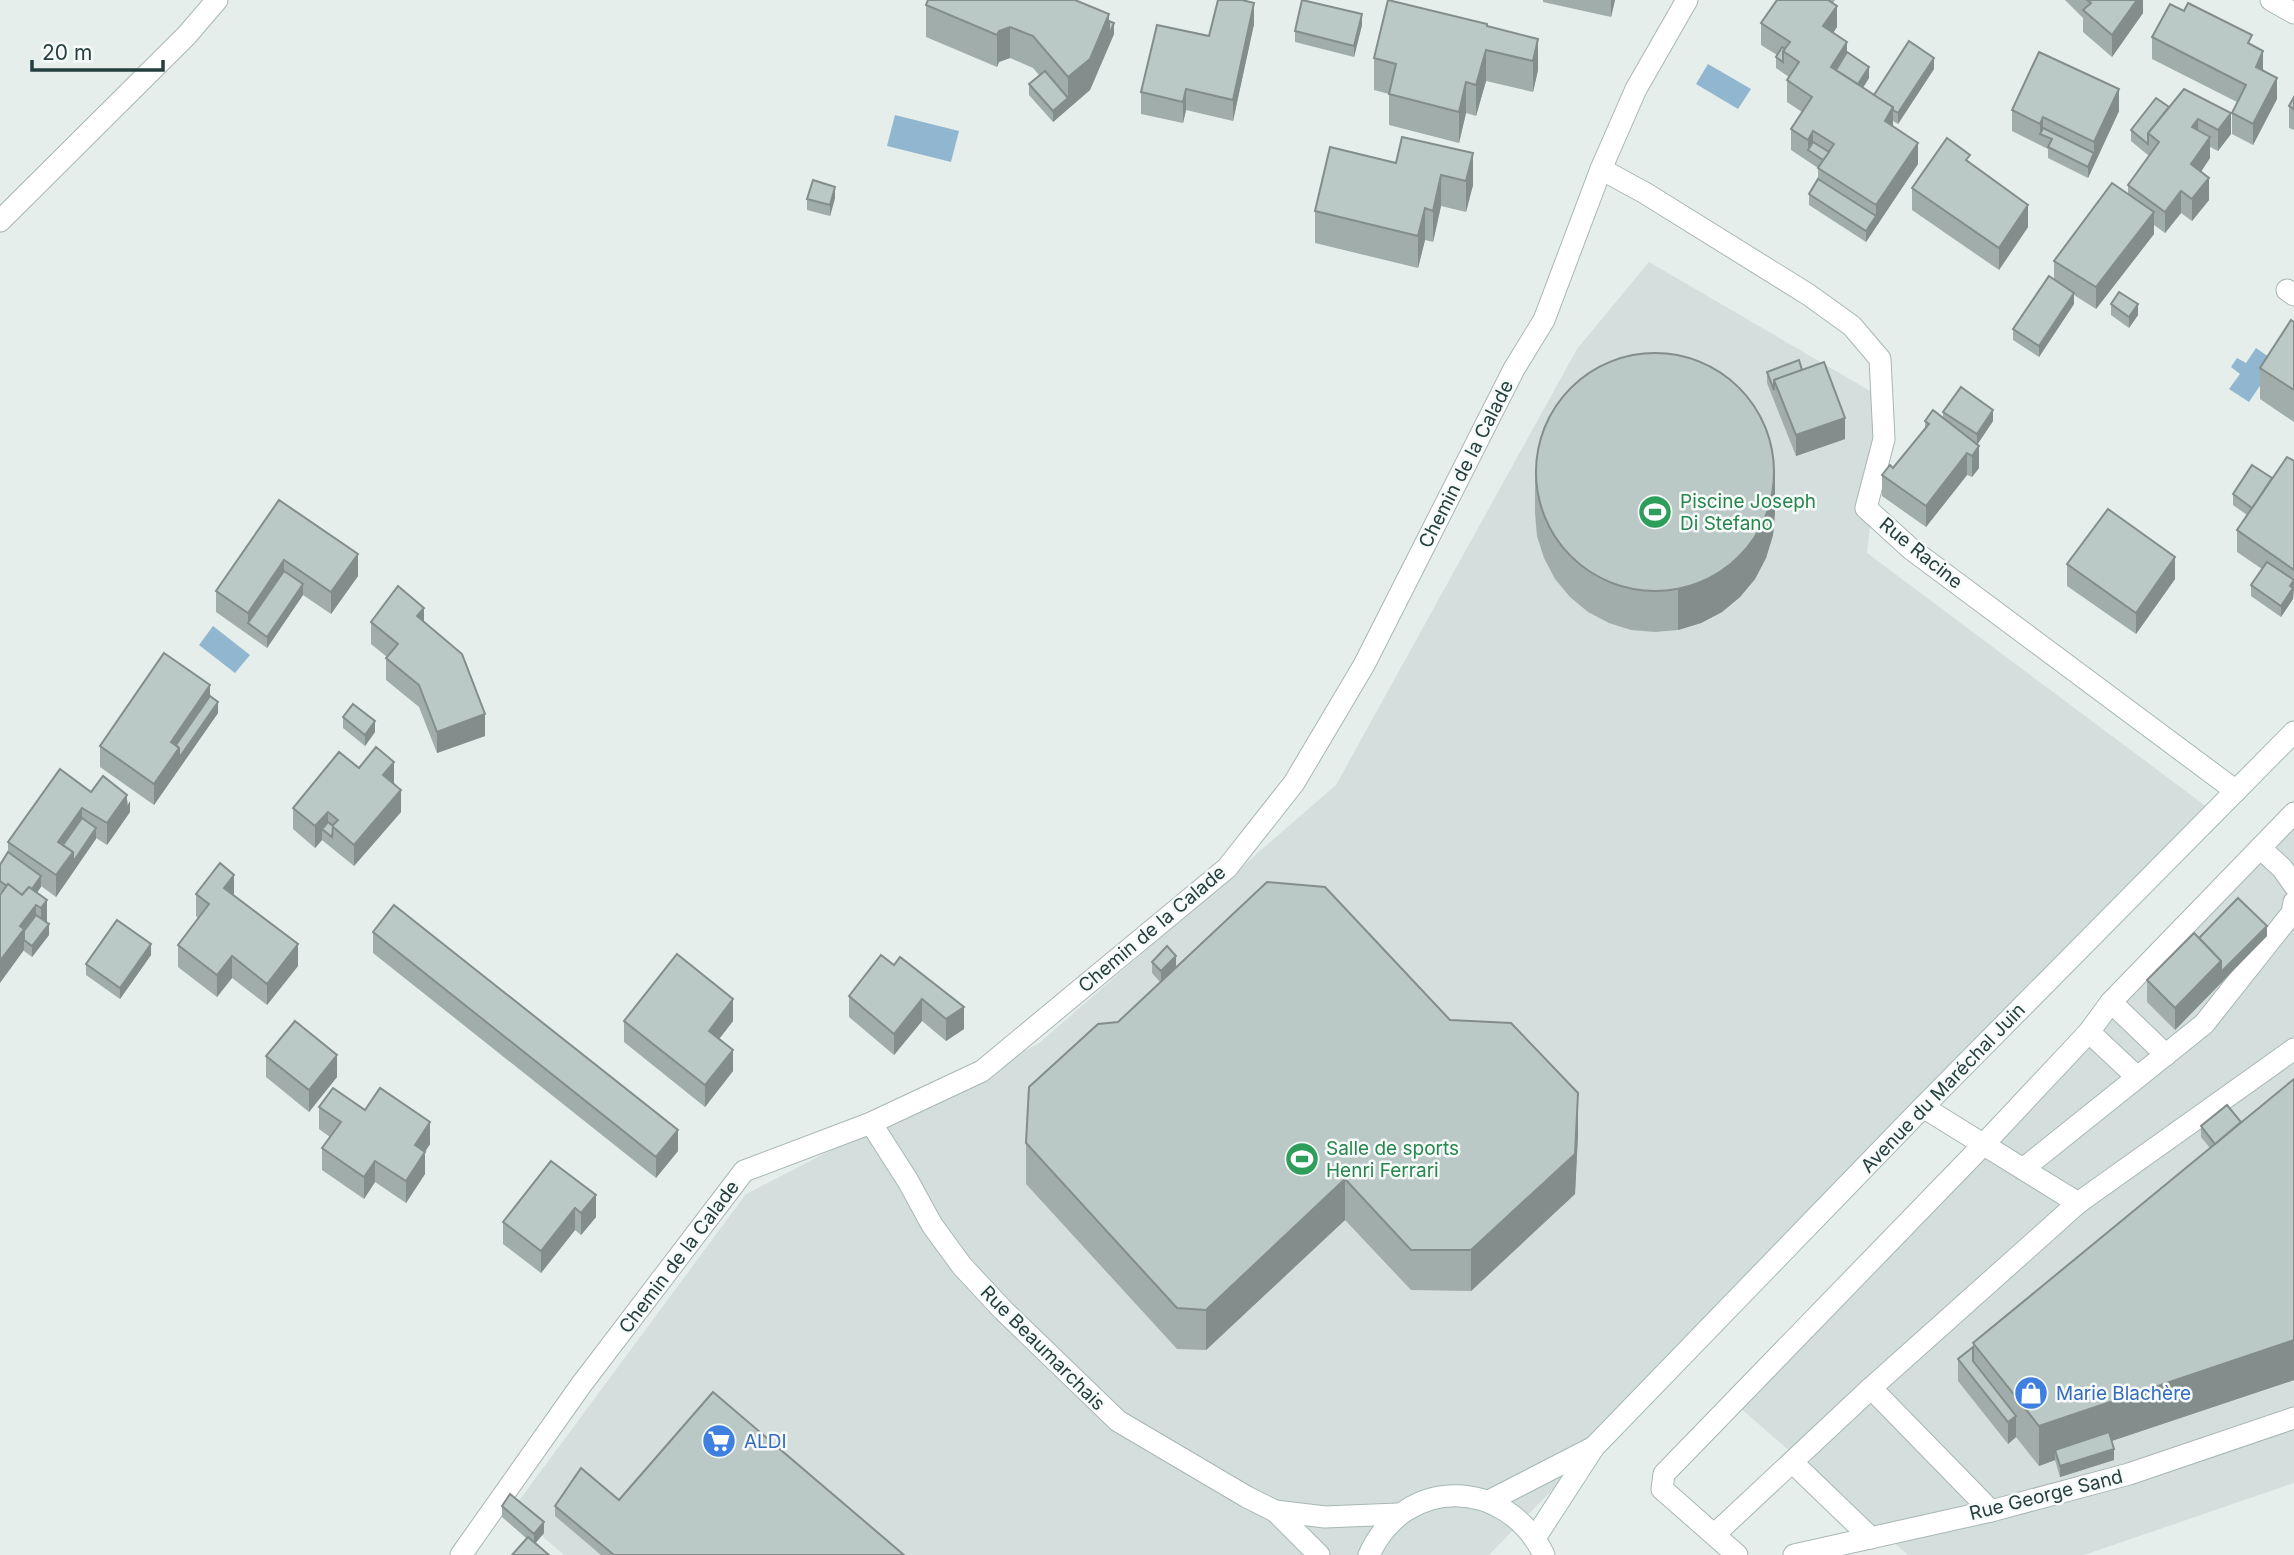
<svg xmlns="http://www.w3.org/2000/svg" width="2294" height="1555" font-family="Inter,sans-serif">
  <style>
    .built { fill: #d4dedc }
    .water { fill: #91b6cf }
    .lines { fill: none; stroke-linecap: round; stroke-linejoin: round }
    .lane-casing { stroke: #a8b6b5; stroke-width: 23 }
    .street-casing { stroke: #a8b6b5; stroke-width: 23 }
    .secondary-casing { stroke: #a4b9b7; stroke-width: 23 }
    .lane { stroke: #fff; stroke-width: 21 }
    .street { stroke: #fff; stroke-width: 21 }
    .secondary { stroke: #fff; stroke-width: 21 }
    .wall { fill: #a1adaa }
    .shaded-wall { fill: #838d8b }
    .building { fill: #bbc9c6; stroke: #838d8b; stroke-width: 2 }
    .labels { text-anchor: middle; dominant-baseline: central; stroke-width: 5; stroke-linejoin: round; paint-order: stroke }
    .street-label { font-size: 19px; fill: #253f3f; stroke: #f6faf9 }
    .leisure-label { font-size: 19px; fill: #27864d; stroke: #f6faf9; text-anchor: start }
    .shop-label { font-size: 19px; fill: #366cbe; stroke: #f6faf9; text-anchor: start }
  </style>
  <rect width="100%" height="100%" fill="#e6eeec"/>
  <g class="built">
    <polygon points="1649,262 1884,399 1867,553 2211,810 1489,1555 564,1555 512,1510 746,1194 1038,1044 1336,785 1577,349"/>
    <polygon points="2294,813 2294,1483 2084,1555 1908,1555 1729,1398"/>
  </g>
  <g class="water">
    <polygon points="1708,64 1751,89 1738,109 1696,84"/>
    <polygon points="895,115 959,131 951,162 887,146"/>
    <polygon points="2256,348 2276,362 2249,402 2229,389 2240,374 2231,367 2237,358 2246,363"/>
    <polygon points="213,626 250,655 235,673 199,645"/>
  </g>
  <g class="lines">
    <g class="lane-casing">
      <g id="lane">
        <polyline points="2260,848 2282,868 2294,885"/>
        <polyline points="2111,1002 2166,1055"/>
        <polyline points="2089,1032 2137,1077"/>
        <polyline points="1923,1107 2078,1203"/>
        <polyline points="2023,1169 2204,1024 2292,913 2294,902"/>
        <polyline points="1871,1388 1991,1511"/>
        <polyline points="1792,1462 1871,1538"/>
        <polyline points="1715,1534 1871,1388 2078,1203 2294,1049"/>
        <polyline points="1737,1555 1662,1489 1664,1474 1983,1145 2089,1032 2111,1002 2294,813"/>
      </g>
    </g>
    <g class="street-casing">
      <g id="street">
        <polyline points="2271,0 2294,13"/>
        <polyline points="1601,169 1645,193 1809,295 1852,326 1880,359 1884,439 1866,508 1911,549 2236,791"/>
        <polyline points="0,221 187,35 217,0"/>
        <polyline points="2287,290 2294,295"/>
        <polyline points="871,1123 908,1181 932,1225 962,1266 1003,1310 1118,1421 1247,1497 1275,1511 1319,1555"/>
        <polyline points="1275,1511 1325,1517 1398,1514"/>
        <polyline points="461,1555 581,1385 744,1171 871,1123 982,1071 1227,868 1294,783 1364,665 1514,369 1544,320 1601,169 1636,89 1687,0"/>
        <polyline points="1794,1555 1991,1511 2129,1474 2294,1418"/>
      </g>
    </g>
    <g class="secondary-casing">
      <g id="secondary">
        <polyline points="1489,1501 1592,1448"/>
        <polyline points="1535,1538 1594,1447 1923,1107 2294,732"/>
        <path d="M 1369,1555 C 1405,1475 1506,1477 1544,1555"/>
      </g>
    </g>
    <use href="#lane" class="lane"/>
    <use href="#street" class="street"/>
    <use href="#secondary" class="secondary"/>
  </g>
  <g class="wall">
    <polygon points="1077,0 1109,21 1114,34 1090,90 1053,122 1029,95 1029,84 1039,75 1033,68 1010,58 999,62 997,67 926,37 926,5"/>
    <polygon points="1543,0 1615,0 1611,17 1543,2"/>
    <polygon points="1777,0 1835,0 1833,3 1837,27 1833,33 1847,52 1869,78 1863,88 1874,95 1934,69 1898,124 1893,121 1893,126 1918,164 1866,242 1809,205 1809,194 1818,179 1818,168 1791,150 1791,129 1802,112 1787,102 1787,80 1789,77 1776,68 1776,57 1777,55 1761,45 1761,23"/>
    <polygon points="2065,0 2143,0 2143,13 2112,57 2083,32 2083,18"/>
    <polygon points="1254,24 1233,121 1186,110 1183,123 1141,114 1141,92 1209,36"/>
    <polygon points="1362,25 1354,57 1295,42 1295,31"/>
    <polygon points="1487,26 1538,39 1538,70 1533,92 1486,81 1476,116 1466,113 1459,143 1389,125 1389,94 1374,90 1374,58"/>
    <polygon points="2152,37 2252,45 2277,99 2253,145 2232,134 2232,113 2237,102 2152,59"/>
    <polygon points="2184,89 2231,134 2218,151 2210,147 2210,158 2201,172 2209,200 2192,221 2181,213 2165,233 2154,225 2154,234 2096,309 2074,295 2074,304 2039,357 2013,340 2013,329 2054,279 2054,261 2128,194 2128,185 2149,156 2131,141 2131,130 2169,107"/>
    <polygon points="2294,97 2294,130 2289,128 2289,106"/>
    <polygon points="2012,110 2119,111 2088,178 2048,158 2048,149 2012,131"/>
    <polygon points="1402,137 1473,185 1466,212 1441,206 1433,242 1425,240 1418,268 1315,243 1315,211 1396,163"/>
    <polygon points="1970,163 2028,227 1999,270 1912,210 1912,188"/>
    <polygon points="835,198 830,216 807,210 807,199"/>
    <polygon points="2111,304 2138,315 2129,328 2111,315"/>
    <polygon points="2294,322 2294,422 2260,399 2260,368"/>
    <polygon points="1802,370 1845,439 1796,456 1767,383 1767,372"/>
    <polygon points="1943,412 1993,421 1977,445 1979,468 1972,477 1967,475 1926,527 1882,496 1882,475 1893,468 1925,428 1925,421 1943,418"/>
    <polygon points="2294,461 2294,591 2293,599 2281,617 2251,596 2251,585 2262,569 2237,552 2237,530 2247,515 2233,505 2233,494 2272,478"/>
    <polygon points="1535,472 1775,512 1773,535 1766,558 1755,579 1740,597 1722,612 1701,623 1678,630 1655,632 1631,630 1609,623 1588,612 1570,597 1555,579 1544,558 1537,536 1535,513"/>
    <polygon points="279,500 358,576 331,614 303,595 267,648 216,612 216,591"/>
    <polygon points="2067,564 2175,579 2136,634 2067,586"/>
    <polygon points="371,622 424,622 485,736 437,753 419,707 386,680 386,658 387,657 371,644"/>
    <polygon points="210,696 218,713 154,805 100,767 100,746"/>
    <polygon points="343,717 375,732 365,746 343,728"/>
    <polygon points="359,768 394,784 401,812 354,866 322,840 315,848 293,829 293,808"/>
    <polygon points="91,792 127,799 130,812 107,845 96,838 56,897 41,886 37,893 47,922 49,935 32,957 24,951 2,893 0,892 0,865 8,852 8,842"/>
    <polygon points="196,894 234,896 298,966 267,1005 232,978 217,997 178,967 178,945 198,918 196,916"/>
    <polygon points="373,932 678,1151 656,1178 373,953"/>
    <polygon points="2267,936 2175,1030 2147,1002 2147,980 2199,938"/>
    <polygon points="151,955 120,999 86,975 86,964"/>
    <polygon points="881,955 964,1029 946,1041 922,1021 894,1055 849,1017 849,996"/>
    <polygon points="1152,962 1450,1020 1578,1134 1575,1194 1471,1291 1411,1290 1345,1220 1206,1350 1177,1349 1026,1184 1026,1143 1118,1022 1160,982 1152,973"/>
    <polygon points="624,1021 733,1021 719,1039 733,1071 705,1107 624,1042"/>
    <polygon points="266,1056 337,1077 309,1112 266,1077"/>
    <polygon points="2294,1079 2294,1380 2111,1441 2114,1460 2060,1477 2055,1460 2039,1466 2016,1437 2008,1444 1958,1381 1958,1359 1973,1347 1973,1343 2210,1148 2201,1137 2201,1126 2241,1122"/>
    <polygon points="319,1107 365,1110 430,1144 425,1152 425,1174 406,1203 375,1182 364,1199 322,1170 322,1148 330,1137 319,1129"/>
    <polygon points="551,1161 596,1217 581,1235 575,1230 541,1273 503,1244 503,1222"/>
    <polygon points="619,1500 904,1555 601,1555 555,1516 555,1506"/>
    <polygon points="502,1506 544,1533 535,1543 526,1538 502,1517"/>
  </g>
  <g class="shaded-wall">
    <polygon points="1611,0 1615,0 1611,17"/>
    <polygon points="2137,0 2143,0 2143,13 2112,57 2112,35"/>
    <polygon points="1254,3 1254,24 1233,121 1233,100"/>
    <polygon points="1837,6 1837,27 1823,48 1823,26"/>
    <polygon points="1109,14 1109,35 1114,23 1114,34 1090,90 1053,122 1053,111 1068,98 1068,77"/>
    <polygon points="1362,14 1362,25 1354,57 1354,46"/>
    <polygon points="1010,27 1010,58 999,62 997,67 997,35 999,31"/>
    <polygon points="1538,39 1538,70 1533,92 1533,61"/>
    <polygon points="1847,42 1847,63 1836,81 1831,67"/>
    <polygon points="1486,50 1486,81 1476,116 1476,85"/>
    <polygon points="2263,51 2263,73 2256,67"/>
    <polygon points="1934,58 1934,69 1898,124 1898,113"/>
    <polygon points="1869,67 1869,78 1853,103 1853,92"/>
    <polygon points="2277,78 2277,99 2253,145 2253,124"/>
    <polygon points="1466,82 1466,113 1459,143 1459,112"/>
    <polygon points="1186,89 1186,110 1183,123 1183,102"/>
    <polygon points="2119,89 2119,111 2088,178 2088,167 2094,153 2094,142"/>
    <polygon points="1893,107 1893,128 1885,121"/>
    <polygon points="2231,113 2231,134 2218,151 2218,130"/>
    <polygon points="2043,117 2043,136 2040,134 2040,124"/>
    <polygon points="2198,119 2198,140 2192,127"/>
    <polygon points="1813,131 1813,153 1808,150 1808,140"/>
    <polygon points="2210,137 2210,158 2191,186 2191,164"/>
    <polygon points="1918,143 1918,164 1866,242 1866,231 1876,216 1876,205"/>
    <polygon points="1473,153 1473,185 1466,212 1466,181"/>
    <polygon points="1441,175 1441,206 1433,242 1433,211"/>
    <polygon points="2209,178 2209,200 2192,221 2192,199"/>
    <polygon points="835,187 835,198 830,216 830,205"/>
    <polygon points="2181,191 2181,213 2165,233 2165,212"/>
    <polygon points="2028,205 2028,227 1999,270 1999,248"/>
    <polygon points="1425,208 1425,240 1418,268 1418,236"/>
    <polygon points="2154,212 2154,234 2096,309 2096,287"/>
    <polygon points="2074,293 2074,304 2039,357 2039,346"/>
    <polygon points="2138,304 2138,315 2129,328 2129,317"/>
    <polygon points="1993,410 1993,421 1977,445 1977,434"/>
    <polygon points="1845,418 1845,439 1796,456 1796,435"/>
    <polygon points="1979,446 1979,468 1972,477 1972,456"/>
    <polygon points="1967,453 1967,475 1926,527 1926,506"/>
    <polygon points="1775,472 1775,512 1773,535 1766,558 1755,579 1740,597 1722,612 1701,623 1678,630 1678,590"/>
    <polygon points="358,554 358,576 331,614 331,592"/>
    <polygon points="2175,557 2175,579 2136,634 2136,613"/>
    <polygon points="284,560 284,582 248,623 248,613"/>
    <polygon points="2294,580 2293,599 2281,617 2281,606"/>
    <polygon points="303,584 303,595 267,648 267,637"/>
    <polygon points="424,608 424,630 417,616"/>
    <polygon points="210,685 210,707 179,751 179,769 154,805 154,784 171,742"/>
    <polygon points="218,702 218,713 179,769 179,758"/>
    <polygon points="485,714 485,736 437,753 437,732"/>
    <polygon points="375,721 375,732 365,746 365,735"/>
    <polygon points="394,762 394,784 383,775"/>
    <polygon points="401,790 401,812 354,866 354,845"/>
    <polygon points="127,795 127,806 130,801 130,812 107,845 107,823"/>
    <polygon points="82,808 82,829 64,856 58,842"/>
    <polygon points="328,812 328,833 322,829 322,840 315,848 315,826"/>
    <polygon points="96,828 96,839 56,897 56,875 73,852"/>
    <polygon points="234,875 234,896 224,888"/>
    <polygon points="41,876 41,887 25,909 25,898"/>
    <polygon points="47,900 47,922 41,929 41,908"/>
    <polygon points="36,905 36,926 24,940 24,950 0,983 0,961 20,926"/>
    <polygon points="49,924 49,935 32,957 32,946"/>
    <polygon points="2267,926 2267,936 2175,1030 2175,1008 2221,961"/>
    <polygon points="151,944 151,955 120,999 120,988"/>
    <polygon points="298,944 298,966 267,1005 267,984"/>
    <polygon points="232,956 232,978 217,997 217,975"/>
    <polygon points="1176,956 1176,967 1161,982 1161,971"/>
    <polygon points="733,999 733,1021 709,1052 709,1031"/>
    <polygon points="922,999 922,1021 894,1055 894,1034"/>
    <polygon points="964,1007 964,1029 946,1041 946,1019"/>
    <polygon points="733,1050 733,1071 705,1107 705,1085"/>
    <polygon points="337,1055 337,1077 309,1112 309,1090"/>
    <polygon points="1578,1093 1578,1134 1575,1194 1471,1291 1471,1250"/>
    <polygon points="430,1122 430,1144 415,1167 415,1145"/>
    <polygon points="678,1130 678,1151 656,1178 656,1157"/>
    <polygon points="425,1152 425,1174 406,1203 406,1181"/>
    <polygon points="375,1161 375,1182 364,1199 364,1177"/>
    <polygon points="1345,1179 1345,1220 1206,1350 1206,1310"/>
    <polygon points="596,1195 596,1217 581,1235 581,1213"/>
    <polygon points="575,1208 575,1230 541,1273 541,1251"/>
    <polygon points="2294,1340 2294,1380 2058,1459 2055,1450 2055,1460 2039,1466 2039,1426"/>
    <polygon points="2016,1416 2016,1437 2008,1444 2008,1422"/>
    <polygon points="2114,1449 2114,1460 2060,1477 2060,1466"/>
    <polygon points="544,1522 544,1533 534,1545 534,1534"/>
  </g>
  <g class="building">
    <polygon points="928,0 1075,0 1109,14 1090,59 1068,77 1033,36 1010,27 999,31 997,35 926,5"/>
    <polygon points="1218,0 1242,0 1254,3 1233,100 1186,89 1183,102 1141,92 1157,25 1209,36"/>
    <polygon points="1302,0 1362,14 1354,46 1295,31"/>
    <polygon points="1388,0 1487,24 1487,26 1538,39 1533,61 1486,50 1476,85 1466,82 1459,112 1389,94 1396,64 1374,58"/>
    <polygon points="1777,0 1828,0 1837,6 1823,26 1847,42 1831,67 1893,107 1885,121 1918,143 1876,205 1818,168 1834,144 1813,131 1808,140 1791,129 1812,97 1787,80 1799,62 1783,51 1790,42 1761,23"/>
    <polygon points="2087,0 2137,0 2112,35 2083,10 2091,3"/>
    <polygon points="2188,3 2252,35 2248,43 2263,51 2256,67 2277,78 2253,124 2232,113 2246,85 2152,37 2170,4 2184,11"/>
    <polygon points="1109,21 1114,23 1109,35"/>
    <polygon points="1909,41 1934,58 1898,113 1893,110 1893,107 1874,95"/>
    <polygon points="1782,47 1785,49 1783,51 1783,62 1776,57"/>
    <polygon points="1847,52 1869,67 1858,84 1836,70"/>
    <polygon points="2039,52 2119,89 2094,142 2043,117 2040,124 2012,110"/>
    <polygon points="1045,71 1068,98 1053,111 1029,84"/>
    <polygon points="2184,89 2231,113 2218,130 2198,119 2192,127 2210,137 2191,164 2209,178 2192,199 2181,191 2165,212 2128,185 2159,142 2148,133"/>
    <polygon points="2294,97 2294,109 2289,106"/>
    <polygon points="2156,98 2169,107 2148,133 2148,144 2131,130"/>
    <polygon points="2043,128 2094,153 2088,167 2048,147 2052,139 2040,134"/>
    <polygon points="1402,137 1473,153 1466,181 1441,175 1433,211 1425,208 1418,236 1315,211 1330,147 1396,163"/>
    <polygon points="1947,138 1970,155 1966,160 2028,205 1999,248 1912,188"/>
    <polygon points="1813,142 1829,152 1823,160 1808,150"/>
    <polygon points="1818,179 1876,216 1866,231 1809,194"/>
    <polygon points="813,180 835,187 830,205 807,199"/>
    <polygon points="2112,183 2154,212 2096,287 2054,261"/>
    <polygon points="2049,276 2074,293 2039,346 2013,329"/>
    <polygon points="2119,292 2138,304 2129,317 2111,304"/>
    <polygon points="2291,320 2294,322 2294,390 2260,368"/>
    <circle cx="1655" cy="472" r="119"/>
    <polygon points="1799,360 1802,370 1774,380 1774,390 1767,372"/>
    <polygon points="1824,362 1845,418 1796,435 1774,380"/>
    <polygon points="1961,387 1993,410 1977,434 1943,412"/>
    <polygon points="1933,410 1979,446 1972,456 1967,453 1926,506 1882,475 1890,465 1893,468 1929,424 1925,421"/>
    <polygon points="2287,457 2294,461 2294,570 2237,530"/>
    <polygon points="2252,465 2272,478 2252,508 2233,494"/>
    <polygon points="279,500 358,554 331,592 284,560 248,613 216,591"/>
    <polygon points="2108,509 2175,557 2136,613 2067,564"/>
    <polygon points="2267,562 2294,580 2290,586 2293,588 2281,606 2251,585"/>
    <polygon points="284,571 303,584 267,637 248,623"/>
    <polygon points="398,586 424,608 417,616 462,654 485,714 437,732 419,685 386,658 398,644 371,622"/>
    <polygon points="164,653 210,685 171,742 179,748 154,784 100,746"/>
    <polygon points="210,696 218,702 179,758 179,748 176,745"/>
    <polygon points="353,704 375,721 365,735 343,717"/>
    <polygon points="376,747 394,762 383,775 401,790 354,845 332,826 338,820 328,812 315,826 293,808 339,752 359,768"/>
    <polygon points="60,769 91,792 103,776 127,795 107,823 82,808 58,842 73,852 56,875 8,842"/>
    <polygon points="82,818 96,828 73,862 73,852 63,845"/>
    <polygon points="328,822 333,826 332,837 322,829"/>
    <polygon points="8,852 41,876 32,889 29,887 22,895 8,884 7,886 0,881 0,865"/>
    <polygon points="220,863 234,875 224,888 298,944 267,984 232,956 217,975 178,945 209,904 196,894"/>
    <polygon points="1267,882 1325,887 1450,1020 1511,1023 1578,1093 1575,1154 1471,1250 1411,1250 1345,1179 1206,1310 1177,1308 1026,1143 1029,1087 1098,1024 1118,1022"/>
    <polygon points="8,884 22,895 29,887 47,900 41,908 36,905 20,926 24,929 0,961 0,895"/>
    <polygon points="2238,898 2267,926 2221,972 2221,961 2199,938"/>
    <polygon points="394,905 678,1130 656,1157 373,932"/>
    <polygon points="36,915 49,924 32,946 24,940 24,931"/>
    <polygon points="117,920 151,944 120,988 86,964"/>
    <polygon points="2194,933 2221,961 2175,1008 2147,980"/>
    <polygon points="1167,946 1176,956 1161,971 1152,962"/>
    <polygon points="677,954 733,999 709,1031 733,1050 705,1085 624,1021"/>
    <polygon points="881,955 894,965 900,957 964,1007 946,1019 922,999 894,1034 849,996"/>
    <polygon points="295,1021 337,1055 309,1090 266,1056"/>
    <polygon points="2294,1079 2294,1340 2039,1426 1973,1343"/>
    <polygon points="333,1088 365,1110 380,1088 430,1122 415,1145 425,1152 406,1181 375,1161 364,1177 322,1148 341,1122 319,1107"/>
    <polygon points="2227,1105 2241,1122 2215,1144 2201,1126"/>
    <polygon points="551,1161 596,1195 581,1213 575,1208 541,1251 503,1222"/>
    <polygon points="1973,1347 1973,1361 2016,1416 2008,1422 1958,1359"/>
    <polygon points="713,1392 904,1555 614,1555 555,1506 581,1468 619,1500"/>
    <polygon points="2109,1432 2114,1449 2060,1466 2055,1450"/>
    <polygon points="510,1494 544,1522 534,1534 502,1506"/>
    <polygon points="528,1537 549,1555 512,1555"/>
  </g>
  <defs>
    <g id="stadium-disc" transform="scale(1.75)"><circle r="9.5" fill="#2e9e5b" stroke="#f6faf9"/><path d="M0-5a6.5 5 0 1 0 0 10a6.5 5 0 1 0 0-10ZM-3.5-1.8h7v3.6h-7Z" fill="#fff"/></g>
    <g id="shop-disc" transform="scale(1.75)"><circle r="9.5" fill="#3f7fe0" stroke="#f6faf9"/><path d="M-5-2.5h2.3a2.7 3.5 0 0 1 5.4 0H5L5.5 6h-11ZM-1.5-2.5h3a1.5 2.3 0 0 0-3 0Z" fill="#fff"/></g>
    <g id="supermarket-disc" transform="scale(1.75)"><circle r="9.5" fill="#3f7fe0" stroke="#f6faf9"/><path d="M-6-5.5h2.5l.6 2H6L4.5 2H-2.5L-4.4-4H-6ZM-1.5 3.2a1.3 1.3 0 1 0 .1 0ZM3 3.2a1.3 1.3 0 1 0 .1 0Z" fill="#fff"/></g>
  </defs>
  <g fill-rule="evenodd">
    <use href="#stadium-disc" x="1655" y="512"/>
    <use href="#stadium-disc" x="1302" y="1159"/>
    <use href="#shop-disc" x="2031" y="1393"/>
    <use href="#supermarket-disc" x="719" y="1441"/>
  </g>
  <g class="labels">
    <g class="street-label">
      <text transform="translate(1466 464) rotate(-63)">Chemin de la Calade</text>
      <text transform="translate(1921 553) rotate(39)">Rue Racine</text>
      <text transform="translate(1152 929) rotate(-40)">Chemin de la Calade</text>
      <text transform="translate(1943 1088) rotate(-46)">Avenue du Maréchal Juin</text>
      <text transform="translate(679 1257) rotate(-53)">Chemin de la Calade</text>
      <text transform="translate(1043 1348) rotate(45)">Rue Beaumarchais</text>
      <text transform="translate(2046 1495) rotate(-14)">Rue George Sand</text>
    </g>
    <g class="leisure-label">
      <text x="1680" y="501">Piscine Joseph<tspan x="1680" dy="22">Di Stefano</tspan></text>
      <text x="1326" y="1148">Salle de sports<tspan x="1326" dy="22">Henri Ferrari</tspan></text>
    </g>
    <g class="shop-label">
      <text x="2056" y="1393">Marie Blachère</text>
      <text x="744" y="1441">ALDI</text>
    </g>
  </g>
  <path d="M32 60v10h131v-10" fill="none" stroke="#253f3f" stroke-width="3.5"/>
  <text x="42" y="60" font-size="21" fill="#253f3f" stroke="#f6faf9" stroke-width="5" paint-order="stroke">20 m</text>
</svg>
